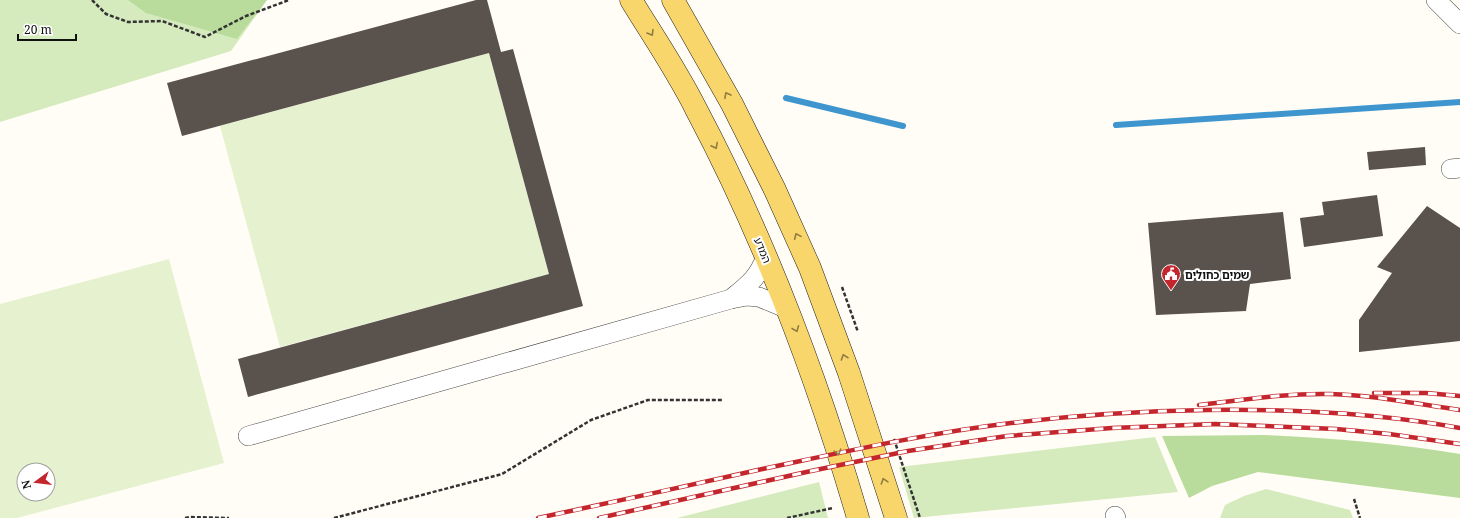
<svg xmlns="http://www.w3.org/2000/svg" width="1460" height="518" font-family="'Noto Serif','Noto Sans Hebrew',serif">
  <style>
    .green { fill: #d5ebbd }
    .forest { fill: #b9dc9c }
    .pitch { fill: #e6f2cf; fill-rule: evenodd }
    .lines { fill: none; stroke-linecap: round; stroke-linejoin: round }
    .stream { stroke: #3f96cf; stroke-width: 6 }
    .building { fill: #5a524d }
    .minor-casing { stroke: #444; stroke-width: 20 }
    .major-casing { stroke: #222; stroke-width: 23 }
    .path { stroke: #333; stroke-width: 2.5; stroke-dasharray: 4 2; stroke-linecap: butt }
    .minor { stroke: #fff; stroke-width: 19 }
    .major { stroke: #f9d66b; stroke-width: 22 }
    .rail-casing { stroke: #c4262e; stroke-width: 4.5 }
    .rail { stroke: #fff; stroke-width: 3; stroke-dasharray: 9; stroke-linecap: butt }
    .oneway { stroke: #917d42 }
    .labels { text-anchor: middle; dominant-baseline: central; stroke-width: 4; stroke-linejoin: round; paint-order: stroke }
    .street-label { font-size: 11px; fill: #111; stroke: #fff }
    .poi-label { font-size: 11px; font-weight: bold; fill: #111; stroke: #fff; text-anchor: start }
  </style>
  <rect width="100%" height="100%" fill="#fffdf5"/>
  <g class="green">
    <polygon points="0,0 267,0 231,51 0,122"/>
    <polygon points="1155,437 1178,492 914,518 899,467"/>
    <polygon points="819,482 828,518 677,518"/>
    <polygon points="1266,489 1350,510 1353,518 1220,518 1225,505 1244,496"/>
  </g>
  <g class="forest">
    <polygon points="128,0 267,0 237,39 146,13"/>
    <path d="M 1265,435 C 1331,438 1395,443 1460,454 L 1460,498 L 1258,472 L 1212,486 L 1189,498 L 1162,436 Z"/>
  </g>
  <g class="pitch">
    <polygon points="489,53 549,274 280,347 220,126"/>
    <path d="M 169,259 L 224,463 L 17,518 L 0,518 L 0,304 ZM 24,470 L 48,470 L 48,494 L 24,494 Z"/>
  </g>
  <g class="lines">
    <g class="stream">
      <polyline points="786,98 903,126"/>
      <polyline points="1116,125 1460,102"/>
    </g>
  </g>
  <g class="building">
    <polygon points="476,0 487,0 501,52 513,49 583,306 248,397 238,359 549,274 489,53 182,136 167,83"/>
    <polygon points="1425,147 1426,165 1369,170 1367,152"/>
    <polygon points="1377,195 1383,236 1304,247 1300,218 1324,215 1322,202"/>
    <polygon points="1427,206 1460,228 1460,341 1359,352 1359,320 1392,273 1377,267"/>
    <polygon points="1283,212 1291,279 1250,284 1246,311 1156,315 1148,223"/>
  </g>
  <g class="lines">
    <g class="minor-casing">
      <g id="minor">
        <polyline points="1436,0 1460,24"/>
        <polyline points="1451,169 1460,168"/>
        <path d="M 731,299 C 749,284 757,279 766,257"/>
        <polyline points="248,436 731,299 747,296 759,297 788,309"/>
        <polyline points="1115,516 1116,518"/>
      </g>
    </g>
    <g class="major-casing">
      <g id="major">
        <path d="M 631,0 C 653,36 677,71 696,109 C 765,239 817,377 858,518"/>
        <polyline points="673,0 732,104 775,190 810,268 849,373 896,518"/>
      </g>
    </g>
    <g class="path">
      <polyline points="92,0 106,14 128,22 162,21 205,37 246,16 289,0"/>
      <polyline points="842,287 858,332"/>
      <polyline points="894,439 920,518"/>
      <polyline points="1354,499 1360,518"/>
      <polyline points="185,518 190,517 229,518"/>
      <polyline points="334,518 502,474 591,420 648,400 722,400"/>
      <polyline points="787,518 833,508"/>
    </g>
    <use href="#minor" class="minor"/>
    <use href="#major" class="major"/>
    <g class="rail-casing">
      <g id="rail">
        <polyline points="1374,393 1426,393 1460,396"/>
        <path d="M 1199,405 C 1242,400 1286,393 1330,394 C 1373,395 1417,404 1460,410"/>
        <path d="M 538,518 C 614,502 691,485 767,468 C 848,451 929,433 1011,423 C 1077,415 1142,411 1208,410 C 1293,409 1377,413 1460,428"/>
        <polyline points="599,518 811,471 908,451 1007,436 1112,428 1215,424 1336,429 1389,434 1460,444"/>
      </g>
    </g>
    <use href="#rail" class="rail"/>
  </g>
  <defs><path id="oneway-chevron" d="M-2-3.5L2.5 0L-2 3.5" fill="none" stroke-width="1.6" stroke-linecap="round" stroke-linejoin="round"/></defs>
  <g class="oneway">
    <use href="#oneway-chevron" transform="translate(651 33) rotate(59)"/>
    <use href="#oneway-chevron" transform="translate(727 95) rotate(-119)"/>
    <use href="#oneway-chevron" transform="translate(715 146) rotate(63)"/>
    <use href="#oneway-chevron" transform="translate(797 236) rotate(-114)"/>
    <use href="#oneway-chevron" transform="translate(796 329) rotate(68)"/>
    <use href="#oneway-chevron" transform="translate(844 357) rotate(-109)"/>
    <use href="#oneway-chevron" transform="translate(838 452) rotate(73)"/>
    <use href="#oneway-chevron" transform="translate(884 481) rotate(-108)"/>
  </g>
  <defs>
    <g id="civic-pin" transform="scale(1)"><path d="M0 17L-7.5 6A9.5 9.5 0 1 1 7.5 6Z" fill="#c4262e" stroke="#fff"/><path d="M-.6-6.5H3V-4.5H.6V-3L4-1V1h2V6H-6V1h2V-1L-.6-3ZM-1.2 2.5V6h2.4V2.5Z" fill="#fff"/></g>
  </defs>
  <g fill-rule="evenodd">
    <use href="#civic-pin" x="1171" y="274"/>
  </g>
  <g class="labels">
    <g class="street-label">
      <text transform="translate(763 250) rotate(67)">המדע</text>
    </g>
    <g class="poi-label">
      <text x="1185" y="274">שמים כחולים</text>
    </g>
  </g>
  <g transform="translate(36 482) rotate(255)"><circle r="19" fill="#ffffff" stroke="#a0a0a0"/>
  <path d="M0-3L7 15L0 10L-7 15Z" fill="#c4262e"/>
  <text y="-6" font-size="11" font-weight="bold" text-anchor="middle" fill="#111111">N</text>
  </g>
  <path d="M18 34v6h58v-6" fill="none" stroke="#111111" stroke-width="2"/>
  <text x="24" y="34" font-size="12" fill="#111111" stroke="#ffffff" stroke-width="3" paint-order="stroke">20 m</text>
</svg>
